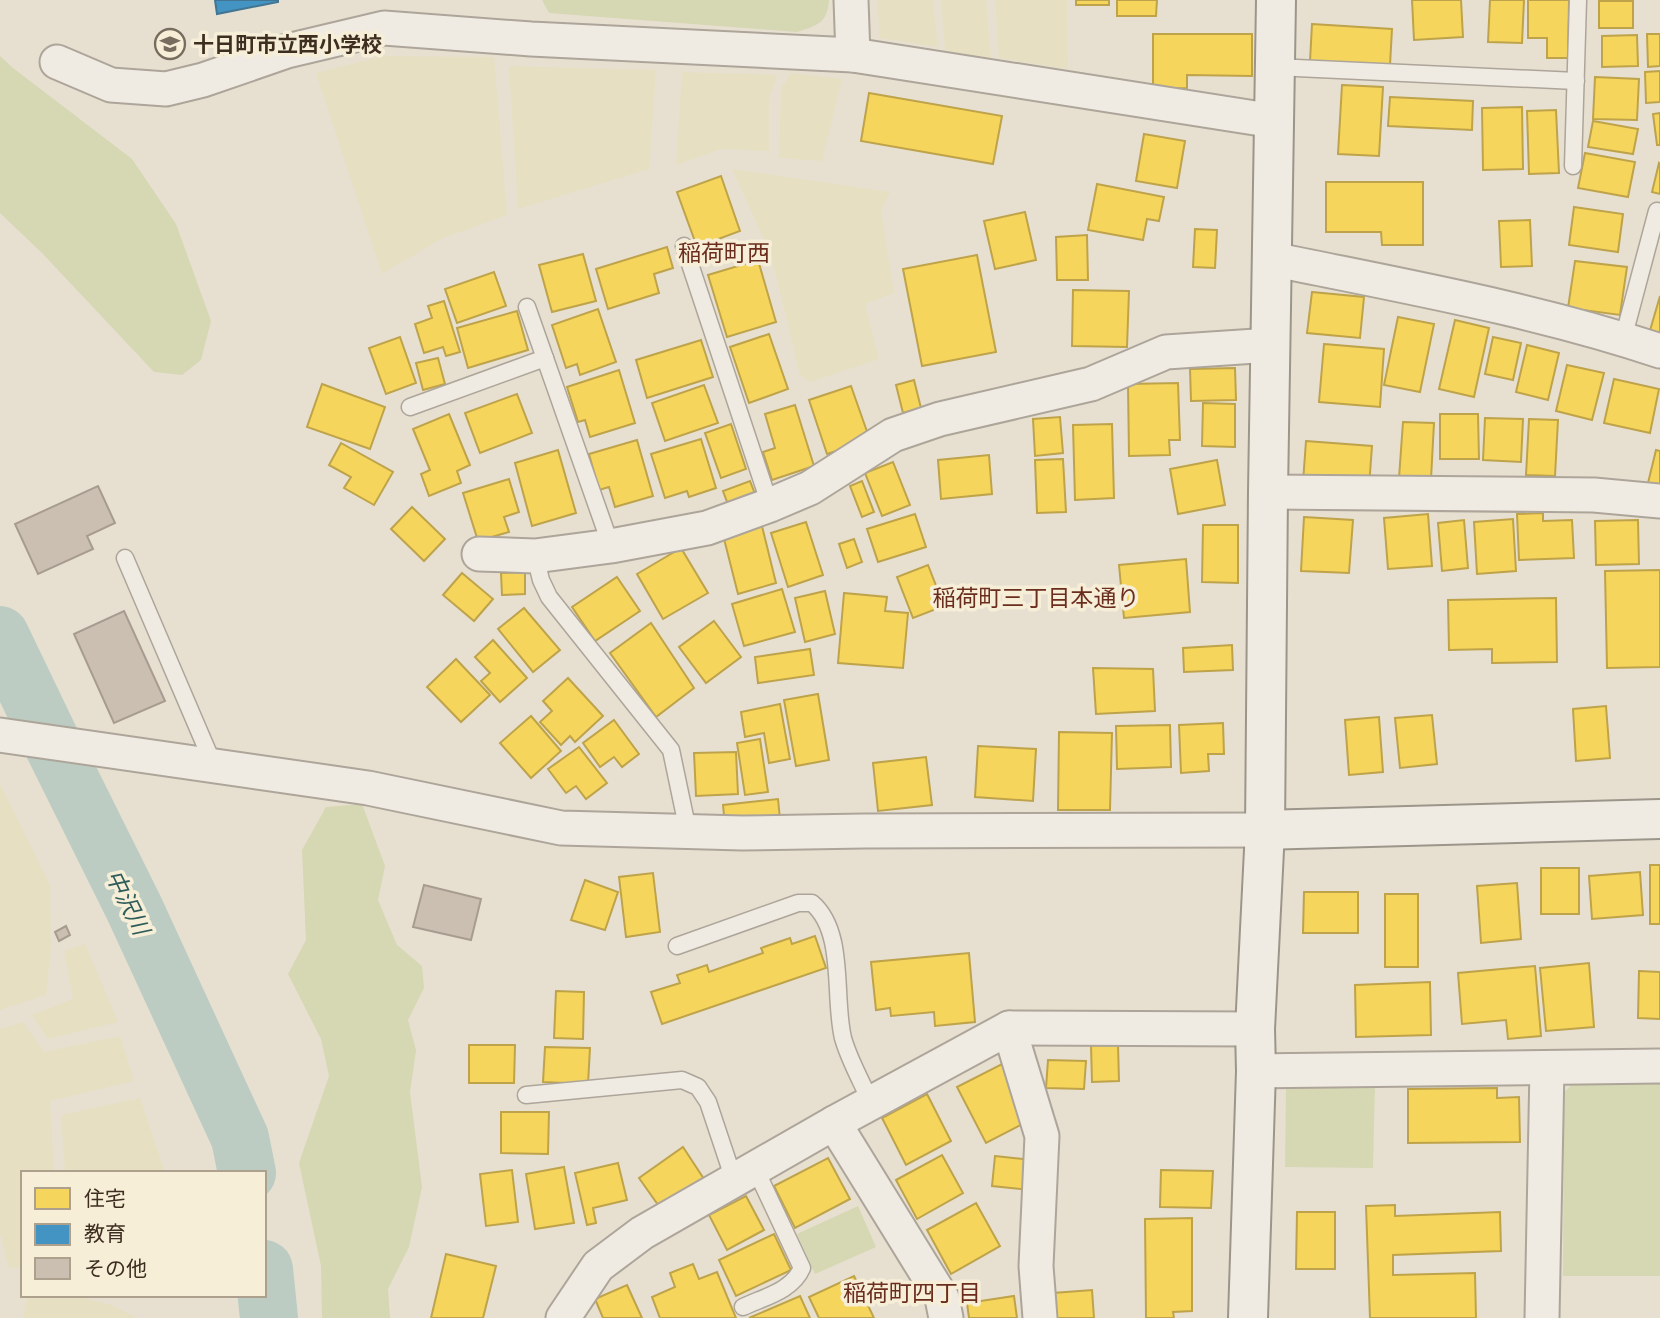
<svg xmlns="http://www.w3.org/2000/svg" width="1660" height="1318" font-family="'PT Serif','Noto Sans JP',serif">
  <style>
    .farmland { fill: #e6dfc2 }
    .green { fill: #d6d7b3 }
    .homes { fill: #f6d55c; stroke: #bea34a; stroke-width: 2 }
    .schools { fill: #4393c3; stroke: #417592; stroke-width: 2 }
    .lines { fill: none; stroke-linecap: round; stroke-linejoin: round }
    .river { stroke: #bcccc2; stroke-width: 58 }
    .building { fill: #cbbfb2; stroke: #a89c90; stroke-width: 2 }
    .lane-casing { stroke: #ada599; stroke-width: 19 }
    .street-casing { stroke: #ada599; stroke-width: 37 }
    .secondary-casing { stroke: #9c958a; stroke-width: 42 }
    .lane { stroke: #efebe3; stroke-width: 16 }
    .street { stroke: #efebe3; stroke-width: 33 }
    .secondary { stroke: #efebe3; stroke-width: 38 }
    .labels { text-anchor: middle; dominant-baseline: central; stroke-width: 7; stroke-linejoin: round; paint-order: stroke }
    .poi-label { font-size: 21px; font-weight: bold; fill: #3d2e20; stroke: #f7eed8; text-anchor: start }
    .neighbourhood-label { font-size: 23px; fill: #6b2e1e; stroke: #f7eed8 }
    .water-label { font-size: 23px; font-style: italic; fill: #2f5d5a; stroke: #f7eed8 }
  </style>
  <rect width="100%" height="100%" fill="#e7e0d1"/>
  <g class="farmland">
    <polygon points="877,0 933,0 938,47 880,38"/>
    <polygon points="941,0 986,0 991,59 945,51"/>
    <polygon points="995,0 1067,0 1068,69 999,58"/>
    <polygon points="384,56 494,57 507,215 441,239 382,274 316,73"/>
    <polygon points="509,66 656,70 649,169 518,209"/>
    <polygon points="682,72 777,75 769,98 769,151 722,149 676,165"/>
    <polygon points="791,73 842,79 822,161 779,158 781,89"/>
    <polygon points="732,169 890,192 881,211 894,293 865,304 879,359 810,382 800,375 771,255"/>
    <polygon points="0,784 50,885 51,950 46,995 0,1010"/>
    <polygon points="85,944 118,1022 48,1039 32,1015 73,999 64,951"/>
    <polygon points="23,1022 44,1052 120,1036 134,1081 50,1101 54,1173 23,1173 23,1266 9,1269 0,1233 0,1029"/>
    <polygon points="140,1098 165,1173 65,1173 61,1115"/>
    <polygon points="29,1295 72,1295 111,1305 138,1318 23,1318 27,1298"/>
  </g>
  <g class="green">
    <path d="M 542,0 L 829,0 C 828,23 816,26 797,32 L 549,13 Z"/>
    <polygon points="0,56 13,68 132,159 176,224 211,321 201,360 182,375 154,372 42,253 0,213"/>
    <polygon points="362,804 385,866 378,900 397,945 422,966 424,988 408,1020 416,1050 410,1092 422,1187 409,1247 388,1289 390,1318 322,1318 321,1266 299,1163 329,1076 321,1039 288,974 306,940 302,850 326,807"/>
    <polygon points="1660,1071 1660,1276 1563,1276 1564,1092 1586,1072"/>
    <polygon points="1286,1081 1375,1082 1373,1168 1285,1167"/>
    <polygon points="858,1206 876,1247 815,1274 797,1234"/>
  </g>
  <g class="homes">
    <rect x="1076" y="0" width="33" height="5"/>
    <polygon points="1117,0 1157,0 1156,16 1117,16"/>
    <polygon points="1412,0 1461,0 1463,37 1414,40"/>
    <polygon points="1490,0 1524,0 1522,43 1488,42"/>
    <polygon points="1528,0 1569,0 1568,58 1547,58 1547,38 1528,38"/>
    <rect x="1599" y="1" width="34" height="27"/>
    <polygon points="1312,24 1392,29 1390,65 1310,61"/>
    <polygon points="1153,34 1252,34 1252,76 1187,75 1187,88 1153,89"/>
    <polygon points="1647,34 1660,34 1660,66 1648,67"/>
    <polygon points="1637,35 1638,66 1602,67 1602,36"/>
    <polygon points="1660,71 1660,102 1646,103 1645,72"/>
    <polygon points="1595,77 1639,79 1637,120 1593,119"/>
    <polygon points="1342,85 1383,87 1379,156 1338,154"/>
    <polygon points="869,93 1002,116 993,164 861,141"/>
    <polygon points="1390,97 1473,101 1472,130 1388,126"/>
    <polygon points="1522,107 1523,169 1483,170 1482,108"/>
    <polygon points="1556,110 1559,173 1529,174 1527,111"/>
    <polygon points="1660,113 1660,145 1657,145 1653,114"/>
    <polygon points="1593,121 1638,129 1633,154 1588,147"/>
    <polygon points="1144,134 1185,141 1177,188 1136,181"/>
    <polygon points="1585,153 1635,162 1628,197 1578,188"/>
    <polygon points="1659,163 1660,164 1660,194 1652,192"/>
    <polygon points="721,176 740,231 697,247 677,192"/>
    <polygon points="1326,182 1423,182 1423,245 1382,245 1381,232 1326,232"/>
    <polygon points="1097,184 1164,197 1159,221 1147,219 1143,240 1088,230"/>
    <polygon points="1574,207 1623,214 1618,252 1569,245"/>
    <polygon points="1025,212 1036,260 995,269 984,221"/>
    <polygon points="1530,220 1532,266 1501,267 1499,221"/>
    <polygon points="1195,229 1217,230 1215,268 1193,267"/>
    <polygon points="1087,235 1088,280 1057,280 1056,237"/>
    <polygon points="667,247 673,268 654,274 659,293 608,309 596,269"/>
    <polygon points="583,254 596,301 552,312 539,265"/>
    <polygon points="977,255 996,352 922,366 903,269"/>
    <polygon points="758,260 776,322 727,337 708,275"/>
    <polygon points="1575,261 1627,267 1620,315 1568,308"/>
    <polygon points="494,272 506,306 457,323 445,289"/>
    <polygon points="1073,290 1129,291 1127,347 1072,346"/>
    <polygon points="1312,292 1364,297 1360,338 1307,333"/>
    <polygon points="1660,296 1660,338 1649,334"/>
    <polygon points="444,301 460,352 446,356 443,347 424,353 415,324 432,318 428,306"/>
    <polygon points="598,309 616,362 580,375 577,364 566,368 552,325"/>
    <polygon points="517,311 528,350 468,368 457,328"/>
    <polygon points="1398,317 1434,324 1420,392 1384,385"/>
    <polygon points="1455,320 1489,328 1474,397 1439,389"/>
    <polygon points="769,334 788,389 749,403 730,347"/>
    <polygon points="400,337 416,383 386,394 369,348"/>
    <polygon points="1493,337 1521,343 1513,380 1485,374"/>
    <polygon points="701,340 713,377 647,398 636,360"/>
    <polygon points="1324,344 1384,349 1380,407 1319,402"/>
    <polygon points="1527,345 1559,353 1548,400 1516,392"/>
    <polygon points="438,358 445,384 423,390 416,363"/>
    <polygon points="1567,365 1604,373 1592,420 1556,411"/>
    <polygon points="1235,368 1236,400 1191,401 1190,369"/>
    <polygon points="619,370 635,423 590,437 585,420 578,422 567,387"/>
    <polygon points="1614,379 1659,389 1650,433 1604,423"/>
    <polygon points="914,380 921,408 903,413 896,385"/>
    <polygon points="1178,383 1180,440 1169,440 1170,455 1129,456 1128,384"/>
    <polygon points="322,384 385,407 370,449 307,427"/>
    <polygon points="704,385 718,423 665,441 652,403"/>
    <polygon points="851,386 870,440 827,454 809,400"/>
    <polygon points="517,394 532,433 480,453 465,413"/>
    <polygon points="1203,403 1235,404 1235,447 1202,446"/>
    <polygon points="795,405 814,466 772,480 763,452 775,448 765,414"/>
    <polygon points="449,414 470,465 457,471 461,483 429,496 421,474 430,470 413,429"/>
    <polygon points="1440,414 1478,414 1479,459 1440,459"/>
    <polygon points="1060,417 1063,453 1035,456 1033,419"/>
    <polygon points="1485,418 1523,419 1521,462 1483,460"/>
    <polygon points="1529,419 1558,420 1555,476 1526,475"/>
    <polygon points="1403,422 1434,423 1431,479 1399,478"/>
    <polygon points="731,424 746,469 721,478 705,433"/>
    <polygon points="1112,424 1114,498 1075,500 1073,425"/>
    <polygon points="701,439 716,488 689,497 687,491 665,498 651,454"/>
    <polygon points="637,440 653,496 615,507 609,487 599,490 589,454"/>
    <polygon points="1306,441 1372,446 1369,487 1303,482"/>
    <polygon points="341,443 393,472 374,505 344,488 351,477 329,465"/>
    <polygon points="558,450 576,513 532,526 515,463"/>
    <polygon points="1656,450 1660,451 1660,486 1648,483"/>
    <polygon points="989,455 992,494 941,499 938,460"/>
    <polygon points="1063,459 1066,512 1037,513 1035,460"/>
    <polygon points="1217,460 1225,505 1178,514 1170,469"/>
    <polygon points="893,462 910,505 882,516 865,473"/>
    <polygon points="509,479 519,512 504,517 509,532 478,541 463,493"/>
    <polygon points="750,481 757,499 730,510 723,491"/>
    <polygon points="862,481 874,512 862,517 850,486"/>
    <polygon points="412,507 445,539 424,561 391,529"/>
    <polygon points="1543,513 1543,521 1572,520 1574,558 1519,560 1517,514"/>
    <polygon points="915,514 926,547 878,562 867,529"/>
    <polygon points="1428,514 1432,566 1388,569 1384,518"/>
    <polygon points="1304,517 1353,520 1349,573 1301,571"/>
    <polygon points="1513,519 1516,571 1477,574 1474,522"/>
    <polygon points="1464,520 1468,568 1442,571 1438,523"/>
    <polygon points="1638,520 1639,564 1596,565 1595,521"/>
    <polygon points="761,522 776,583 738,594 722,531"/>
    <polygon points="806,522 823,575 788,587 771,533"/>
    <polygon points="1203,525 1238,525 1238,583 1202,582"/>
    <polygon points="854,539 862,562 847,568 839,544"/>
    <polygon points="681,548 708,593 663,619 637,574"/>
    <polygon points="1186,559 1190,612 1124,618 1119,565"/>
    <polygon points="928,565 944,606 913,618 897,577"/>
    <polygon points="1660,570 1660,667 1607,668 1605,571"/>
    <polygon points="525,572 525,594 502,595 501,573"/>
    <polygon points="462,573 493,599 474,621 443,595"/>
    <polygon points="617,577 640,611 595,641 572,607"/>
    <polygon points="782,589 795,632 744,646 732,604"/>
    <polygon points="825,591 835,634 805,642 795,598"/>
    <polygon points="844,593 887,597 885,611 908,613 903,668 838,663"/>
    <polygon points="1556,598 1557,662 1492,663 1492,649 1449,650 1448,600"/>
    <polygon points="524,608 560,650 533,672 498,629"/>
    <polygon points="714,621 741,657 706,683 679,647"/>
    <polygon points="651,623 694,688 656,717 610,653"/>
    <polygon points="493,640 527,678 500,702 481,681 490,673 475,657"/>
    <polygon points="1232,645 1233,670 1184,672 1183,648"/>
    <polygon points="810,649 814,675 758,683 755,657"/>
    <polygon points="456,659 490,695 461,722 427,687"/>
    <polygon points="1093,668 1153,669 1155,711 1096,714"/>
    <polygon points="568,678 603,716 575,742 570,736 561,745 540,722 552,711 543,701"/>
    <polygon points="818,694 829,760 796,766 784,700"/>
    <polygon points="780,704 790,759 769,763 764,733 745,737 741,712"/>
    <polygon points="1606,706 1610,758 1576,761 1573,709"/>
    <polygon points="1432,715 1437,764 1400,768 1395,718"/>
    <polygon points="531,716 561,751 531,778 500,743"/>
    <polygon points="1379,717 1383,772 1349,775 1345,720"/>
    <polygon points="614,720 639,754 622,767 614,757 600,767 583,743"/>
    <polygon points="1223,723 1224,754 1208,754 1209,771 1181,773 1179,725"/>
    <polygon points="1170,725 1171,767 1117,769 1116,726"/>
    <polygon points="1059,732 1112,733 1110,810 1058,810"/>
    <polygon points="760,739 768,792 745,795 737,743"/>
    <polygon points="978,746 1036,749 1033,801 975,797"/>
    <polygon points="579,747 607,783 586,799 576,786 566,793 548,769"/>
    <polygon points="736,752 738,794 696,796 694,753"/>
    <polygon points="926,757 932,805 878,811 873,763"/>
    <polygon points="778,799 780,819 725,826 723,805"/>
    <rect x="1650" y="865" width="10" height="59"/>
    <rect x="1541" y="868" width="38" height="46"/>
    <polygon points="1640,872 1643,915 1592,919 1589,876"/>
    <polygon points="653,873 660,932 626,937 619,877"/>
    <polygon points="585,880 618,892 605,930 571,920"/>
    <polygon points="1517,883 1521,939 1481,943 1477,886"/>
    <polygon points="1304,892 1358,892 1358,933 1303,933"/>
    <rect x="1385" y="894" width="33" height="73"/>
    <polygon points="815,936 826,968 662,1024 651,992 680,983 677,975 707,965 709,972 763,953 761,948 790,938 792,944"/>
    <polygon points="969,953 975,1022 935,1026 934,1012 891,1016 890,1008 876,1010 871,962"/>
    <polygon points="1589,963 1594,1027 1546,1031 1540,968"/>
    <polygon points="1535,966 1541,1036 1508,1039 1506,1020 1462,1024 1458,973"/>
    <polygon points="1639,971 1660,972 1660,1019 1638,1018"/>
    <polygon points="1430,982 1431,1035 1356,1037 1355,985"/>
    <polygon points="556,991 584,992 583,1039 554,1038"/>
    <polygon points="1118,1044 1119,1081 1092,1082 1091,1045"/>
    <polygon points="469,1045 515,1045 514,1083 469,1083"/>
    <polygon points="545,1047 590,1048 588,1084 543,1082"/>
    <polygon points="1048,1060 1086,1061 1084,1089 1046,1088"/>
    <polygon points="1002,1064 1030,1120 986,1143 957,1087"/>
    <polygon points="1497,1088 1497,1098 1519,1097 1520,1142 1408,1143 1408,1089"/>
    <polygon points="927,1094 951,1141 906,1165 882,1118"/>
    <polygon points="501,1112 549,1112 548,1154 501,1153"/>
    <polygon points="683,1147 704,1179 661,1209 639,1178"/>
    <polygon points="942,1155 963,1193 917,1219 896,1180"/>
    <polygon points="995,1156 1032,1160 1029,1190 992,1186"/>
    <polygon points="828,1158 850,1199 795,1228 774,1186"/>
    <polygon points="618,1163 627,1200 593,1208 596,1223 587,1225 575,1173"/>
    <polygon points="564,1167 574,1223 535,1229 526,1174"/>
    <polygon points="512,1170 518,1222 486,1226 480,1174"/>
    <polygon points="1161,1170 1213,1171 1211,1208 1160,1207"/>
    <polygon points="746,1196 764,1230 727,1250 709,1215"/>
    <polygon points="976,1203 1000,1246 951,1274 927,1230"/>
    <polygon points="1395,1205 1395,1216 1500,1212 1501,1251 1393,1255 1393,1275 1475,1273 1476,1318 1370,1318 1366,1206"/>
    <polygon points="1297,1212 1335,1212 1335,1269 1296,1269"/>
    <polygon points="1192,1218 1192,1311 1173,1312 1174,1318 1146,1318 1145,1219"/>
    <polygon points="774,1234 791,1270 736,1296 719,1260"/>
    <polygon points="446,1254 496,1266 483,1318 431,1318"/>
    <polygon points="693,1264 699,1279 717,1272 736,1318 660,1318 652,1297 675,1287 670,1273"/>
    <polygon points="854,1276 874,1318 819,1318 809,1297"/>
    <polygon points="627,1285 642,1318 603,1318 595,1299"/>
    <polygon points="1092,1290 1094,1318 1054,1318 1053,1293"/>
    <polygon points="800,1296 810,1318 749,1318"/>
    <polygon points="1014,1296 1017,1318 969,1318 967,1303"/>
  </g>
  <polygon class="schools" points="215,0 278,0 278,2 217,14"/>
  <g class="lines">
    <g class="river">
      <polyline points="0,635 49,737 134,908 240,1138 247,1173"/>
      <polyline points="264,1269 269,1318"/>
    </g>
  </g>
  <g class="building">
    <polygon points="98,486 115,523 87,536 93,549 38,574 15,524"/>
    <polygon points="124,611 165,701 114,723 74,634"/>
    <polygon points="424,885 481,899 471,940 413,927"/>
    <polygon points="66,926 70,935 59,941 55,932"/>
  </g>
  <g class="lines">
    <g class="lane-casing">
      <g id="lane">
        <polyline points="1275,67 1576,81"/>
        <polyline points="1573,166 1578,0"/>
        <polyline points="684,246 770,505"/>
        <polyline points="527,307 611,546"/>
        <polyline points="1623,339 1657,211"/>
        <polyline points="410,407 545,358"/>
        <polyline points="535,556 541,580 549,597 671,750 688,831"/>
        <polyline points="125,558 214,766"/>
        <path d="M 677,946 L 798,903 L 812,903 C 846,932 833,997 843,1038 C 849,1060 862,1082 871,1103"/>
        <polyline points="526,1095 682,1080 698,1087 708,1102 734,1180"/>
        <path d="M 743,1307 C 764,1297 792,1291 802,1268 L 755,1168"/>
      </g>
    </g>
    <g class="street-casing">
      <g id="street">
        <polyline points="851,0 853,55"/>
        <polyline points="57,62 111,85 166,89 203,80 287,51 384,28 531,39 853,55 1274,121"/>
        <path d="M 1272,259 C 1402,286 1534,309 1660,351"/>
        <polyline points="1268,492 1594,495 1660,501"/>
        <polyline points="479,554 535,556 611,546 707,528 770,505 810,488 893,435 940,419 1091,384 1166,352 1271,345"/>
        <polyline points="0,735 368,788 561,828 742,833 864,831 1265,830"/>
        <polyline points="1009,1028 1042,1136 1036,1266 1040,1318"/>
        <polyline points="1256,1071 1660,1066"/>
        <polyline points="834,1123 942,1298 946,1318"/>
        <polyline points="563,1318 598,1266 642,1233 834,1123 1009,1028 1255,1029"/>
        <polyline points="1542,1318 1547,1068"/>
      </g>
    </g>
    <g class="secondary-casing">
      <g id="secondary">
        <polyline points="1265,830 1660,819"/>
        <polyline points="1248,1318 1256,1071 1255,1029 1265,830 1268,492 1276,0"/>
      </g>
    </g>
    <use href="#lane" class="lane"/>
    <use href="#street" class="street"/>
    <use href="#secondary" class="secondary"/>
  </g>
  <defs>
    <g id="school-ring" transform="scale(1.575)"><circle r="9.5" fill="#f7eed8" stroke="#786c5e" stroke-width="1.5"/><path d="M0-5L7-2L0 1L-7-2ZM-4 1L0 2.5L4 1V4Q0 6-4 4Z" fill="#786c5e"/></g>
  </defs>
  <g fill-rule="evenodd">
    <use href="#school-ring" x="170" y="44"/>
  </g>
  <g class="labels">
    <g class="poi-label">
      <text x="193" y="44">十日町市立西小学校</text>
    </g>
    <g class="neighbourhood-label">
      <text x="724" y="252">稲荷町西</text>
      <text x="1036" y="597">稲荷町三丁目本通り</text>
      <text x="912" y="1292">稲荷町四丁目</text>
    </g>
    <g class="water-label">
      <text transform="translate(128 902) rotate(64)">中沢川</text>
    </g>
  </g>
  <rect x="21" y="1171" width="245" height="126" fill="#f7eed8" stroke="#ada18e" stroke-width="2"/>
  <rect x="35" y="1188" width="35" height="21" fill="#f6d55c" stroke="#ada18e" stroke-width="2"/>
  <text x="84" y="1206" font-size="21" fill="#3d2e20">住宅</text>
  <rect x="35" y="1224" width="35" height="21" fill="#4393c3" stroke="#ada18e" stroke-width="2"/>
  <text x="84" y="1241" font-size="21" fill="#3d2e20">教育</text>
  <rect x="35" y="1258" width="35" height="21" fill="#cbbfb2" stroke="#ada18e" stroke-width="2"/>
  <text x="84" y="1276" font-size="21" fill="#3d2e20">その他</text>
</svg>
